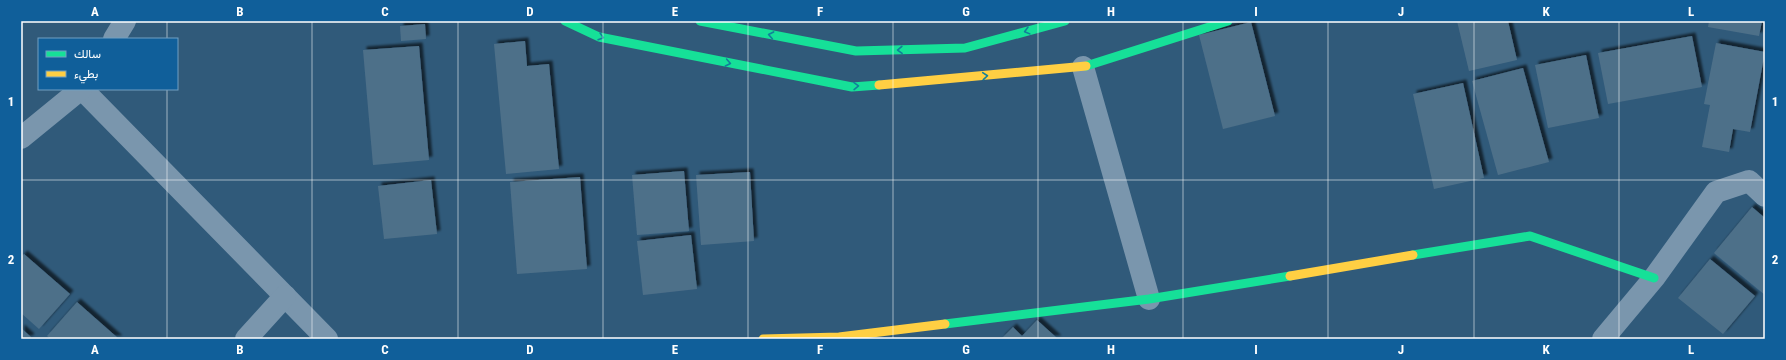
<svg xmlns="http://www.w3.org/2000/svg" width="1786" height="360" font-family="'Roboto Condensed',Vazirmatn,sans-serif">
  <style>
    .building { fill: #4e7089; filter: url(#shadow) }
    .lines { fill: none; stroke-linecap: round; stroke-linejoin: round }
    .street { stroke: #7a96ad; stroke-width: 22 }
    .fast { stroke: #16e098; stroke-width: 9 }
    .slow { stroke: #ffcf43; stroke-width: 9 }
    .oneway { stroke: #127f9a }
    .grid { fill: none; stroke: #fff; stroke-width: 1; stroke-opacity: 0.55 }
    .neatline { fill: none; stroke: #fff; stroke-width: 1.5 }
    .grid-label { font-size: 13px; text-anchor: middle; font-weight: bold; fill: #fff }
  </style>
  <defs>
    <filter id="shadow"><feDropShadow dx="3.5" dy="-3.5" stdDeviation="1" flood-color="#0009"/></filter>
  </defs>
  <rect width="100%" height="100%" fill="#305a7a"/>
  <g class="building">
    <polygon points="1457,21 1508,21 1517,60 1469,71"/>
    <polygon points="1709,21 1762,21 1759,36 1708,27"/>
    <polygon points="1251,22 1275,116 1223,129 1199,35"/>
    <polygon points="425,24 426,39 401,41 400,26"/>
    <polygon points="1692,36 1702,87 1608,104 1598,53"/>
    <polygon points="525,41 527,66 549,64 559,169 506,174 494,44"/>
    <polygon points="1716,43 1765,52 1750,132 1733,129 1729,152 1702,147 1710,105 1704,104"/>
    <polygon points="419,46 429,160 373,165 363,50"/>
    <polygon points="1586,55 1599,118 1548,128 1535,65"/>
    <polygon points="1523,68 1549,162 1498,175 1472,81"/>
    <polygon points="1463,83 1484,178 1434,189 1413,94"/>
    <polygon points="684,171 689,231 637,235 632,175"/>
    <polygon points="750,172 754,241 701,245 696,175"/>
    <polygon points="580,177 587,269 517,274 510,182"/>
    <polygon points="431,180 437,234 384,239 378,186"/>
    <polygon points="1752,207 1765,218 1765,295 1714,253"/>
    <polygon points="691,235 697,289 643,295 637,241"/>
    <polygon points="24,254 70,294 39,329 21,313 21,257"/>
    <polygon points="1710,259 1755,296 1723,334 1678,298"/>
    <polygon points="77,302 119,339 51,339 47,336"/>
    <polygon points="1037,320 1058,339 1001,339 1013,327 1022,336"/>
    <polygon points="21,328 31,337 29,339 21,339"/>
  </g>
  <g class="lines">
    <g class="street">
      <polyline points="114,39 125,21"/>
      <polyline points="1083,67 1149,299"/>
      <polyline points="82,89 327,339"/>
      <polyline points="21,138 81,89"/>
      <polyline points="246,339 285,296"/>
      <polyline points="1603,339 1654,278 1716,192 1749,181 1765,196"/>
    </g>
    <g class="fast">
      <polyline points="565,21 599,37 852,87 879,85"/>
      <polyline points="700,21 856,51 965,48 1065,21"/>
      <polyline points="1086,66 1228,21"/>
      <polyline points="1413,255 1530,236 1654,278"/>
      <polyline points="945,324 1149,299 1290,276"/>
    </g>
    <g class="slow">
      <polyline points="879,85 1086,66"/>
      <polyline points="1290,276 1413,255"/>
      <polyline points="763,339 839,337 945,324"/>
    </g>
  </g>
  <defs><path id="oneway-chevron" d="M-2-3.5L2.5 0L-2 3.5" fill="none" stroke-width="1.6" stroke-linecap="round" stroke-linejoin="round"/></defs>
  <g class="oneway">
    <use href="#oneway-chevron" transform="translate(1027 31) rotate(165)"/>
    <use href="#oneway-chevron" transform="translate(771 35) rotate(-169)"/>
    <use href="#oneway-chevron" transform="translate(601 37) rotate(17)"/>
    <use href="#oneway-chevron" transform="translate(900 50) rotate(178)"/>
    <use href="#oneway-chevron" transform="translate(728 63) rotate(11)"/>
    <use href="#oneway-chevron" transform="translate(985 76) rotate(-5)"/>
    <use href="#oneway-chevron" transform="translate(856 86) rotate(-1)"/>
  </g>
  <path class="grid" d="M 167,21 L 167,39M 312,21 L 312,339M 458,21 L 458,339M 603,21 L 603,339M 748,21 L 748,339M 893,21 L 893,339M 1038,21 L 1038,339M 1183,21 L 1183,339M 1328,21 L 1328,339M 1474,21 L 1474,339M 1619,21 L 1619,339M 167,89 L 167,339M 21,180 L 1765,180"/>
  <rect width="1786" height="360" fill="none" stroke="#105f9a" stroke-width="44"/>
  <rect x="38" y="38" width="140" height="52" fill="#105f9a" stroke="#709fc2"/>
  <rect x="46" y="51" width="20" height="6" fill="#16e098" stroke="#709fc2"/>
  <text x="74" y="58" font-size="12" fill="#ffffff">سالك</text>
  <rect x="46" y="71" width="20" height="6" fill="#ffcf43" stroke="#709fc2"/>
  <text x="74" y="78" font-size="12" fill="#ffffff">بطيء</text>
  <rect x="22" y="22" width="1742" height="316" class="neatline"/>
  <g class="grid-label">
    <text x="95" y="16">A</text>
    <text x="240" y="16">B</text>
    <text x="385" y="16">C</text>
    <text x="530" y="16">D</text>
    <text x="675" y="16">E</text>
    <text x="820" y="16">F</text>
    <text x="966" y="16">G</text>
    <text x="1111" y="16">H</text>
    <text x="1256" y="16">I</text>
    <text x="1401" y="16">J</text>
    <text x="1546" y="16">K</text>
    <text x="1691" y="16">L</text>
    <text x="11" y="106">1</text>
    <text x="1775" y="106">1</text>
    <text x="11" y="264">2</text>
    <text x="1775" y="264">2</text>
    <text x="95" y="354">A</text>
    <text x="240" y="354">B</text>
    <text x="385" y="354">C</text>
    <text x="530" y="354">D</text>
    <text x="675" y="354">E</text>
    <text x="820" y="354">F</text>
    <text x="966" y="354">G</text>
    <text x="1111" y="354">H</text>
    <text x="1256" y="354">I</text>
    <text x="1401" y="354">J</text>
    <text x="1546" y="354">K</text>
    <text x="1691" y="354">L</text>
  </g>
</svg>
